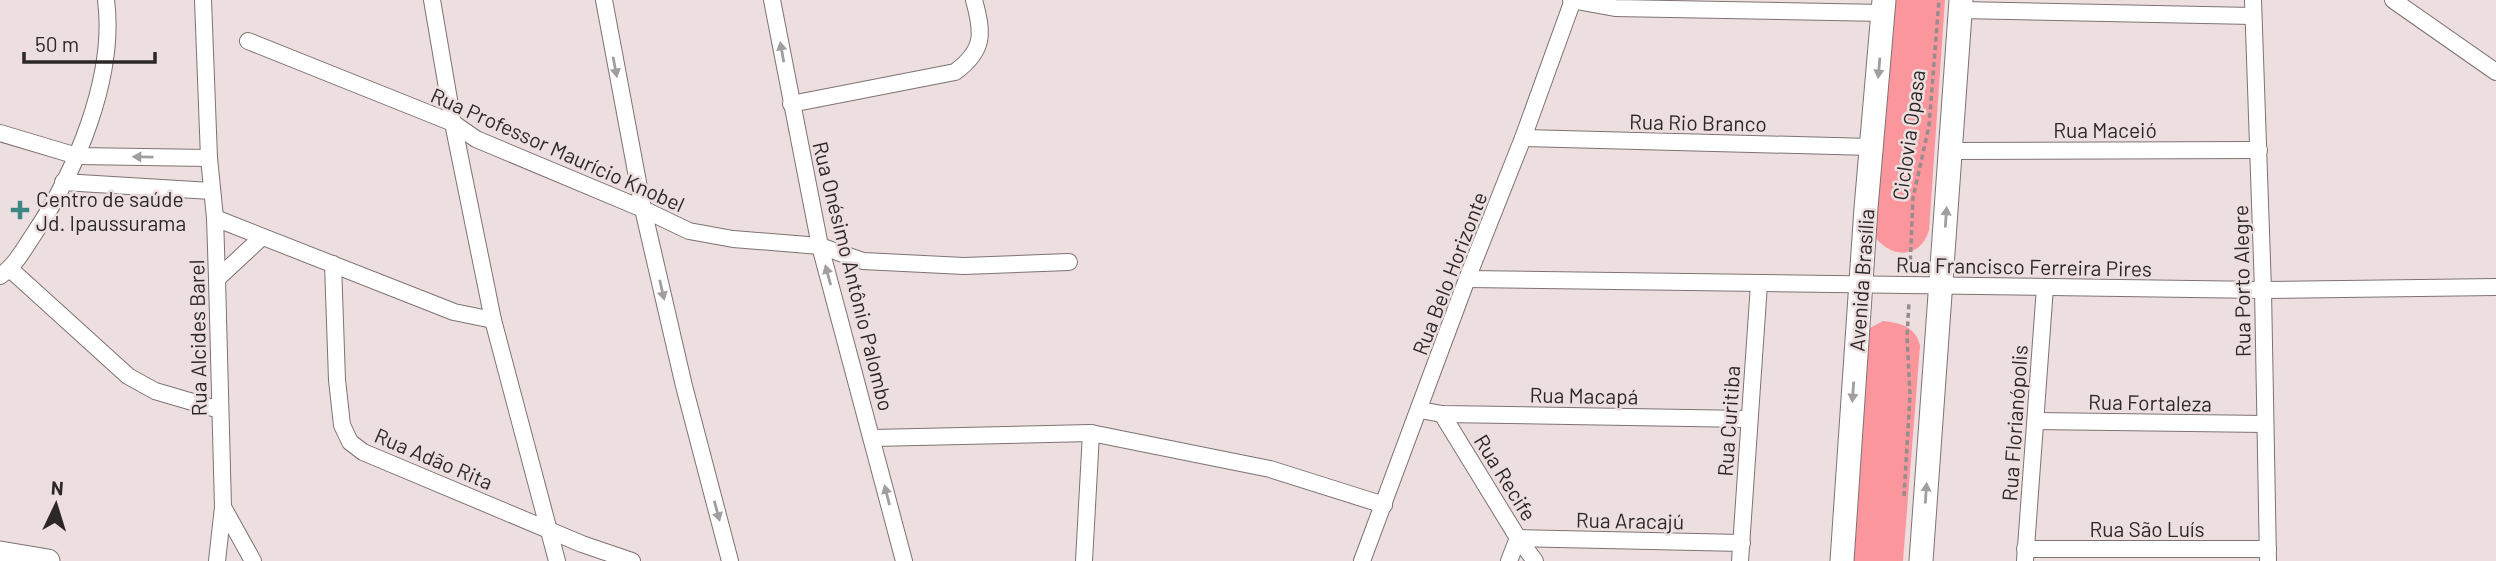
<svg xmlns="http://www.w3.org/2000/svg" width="2496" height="561" font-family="Barlow,sans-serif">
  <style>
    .green { fill: #fb969d }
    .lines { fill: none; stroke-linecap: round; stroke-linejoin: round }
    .street-casing { stroke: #7f7273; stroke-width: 18 }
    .secondary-casing { stroke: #7f7273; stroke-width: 25 }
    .path { stroke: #958c8c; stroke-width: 3.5; stroke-dasharray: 5 3.5; stroke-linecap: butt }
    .street { stroke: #fff; stroke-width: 16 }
    .secondary { stroke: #fff; stroke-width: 23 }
    .oneway { fill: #a09e9e }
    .poi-dot { fill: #3d8686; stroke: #eddfe0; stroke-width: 2.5 }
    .labels { text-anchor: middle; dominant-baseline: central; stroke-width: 5; stroke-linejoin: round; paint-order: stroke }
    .street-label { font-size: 21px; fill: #2d2828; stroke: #eddfe0 }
    .poi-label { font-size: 21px; fill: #2d2828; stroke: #eddfe0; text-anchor: start }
  </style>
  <rect width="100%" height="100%" fill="#eddfe0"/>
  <g class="green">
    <path d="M 1888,0 L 1945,0 L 1929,230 C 1920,261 1888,258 1873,234 Z"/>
    <path d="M 1883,321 C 1901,323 1916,327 1920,346 L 1903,561 L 1847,561 L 1864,341 L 1870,328 Z"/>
  </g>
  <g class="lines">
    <g class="street-casing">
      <g id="street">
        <polyline points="203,0 209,158 215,218 217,279 223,507 217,561"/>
        <polyline points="432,0 453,123 493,320 557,561"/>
        <polyline points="604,0 643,209 684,386 730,561"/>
        <polyline points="772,0 820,246 904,561"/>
        <polyline points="1571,0 1615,8 1884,13"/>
        <polyline points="2253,0 2263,290 2268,561"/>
        <polyline points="2393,0 2496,72"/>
        <polyline points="1960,10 2253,16"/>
        <polyline points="248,41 453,123 476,139 643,209 689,231 733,239 820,246 863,261 964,266 1069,262"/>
        <path d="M 791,104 L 955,72 C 985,50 983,33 974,0"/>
        <polyline points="0,133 77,156 209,158"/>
        <polyline points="1523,138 1871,147"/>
        <polyline points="1951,151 2259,150"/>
        <polyline points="63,182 211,191"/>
        <polyline points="215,218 454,312 493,320"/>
        <polyline points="333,264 337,380 342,425 350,442 363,452 582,544 632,561"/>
        <polyline points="10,269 128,376 155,391 220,410"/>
        <path d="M 0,276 C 15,266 24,249 34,234 C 76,171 116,77 106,0"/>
        <polyline points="217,279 262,237"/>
        <polyline points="1467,279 2263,290 2496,287"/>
        <polyline points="1420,410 1442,414 1748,419"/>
        <polyline points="1442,414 1518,538 1535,561"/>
        <polyline points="2036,421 2265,424"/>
        <polyline points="873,438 1091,433 1270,469 1384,505"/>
        <polyline points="223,507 253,561"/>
        <polyline points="2025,549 2268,549"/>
        <polyline points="1084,561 1091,433"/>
        <polyline points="1362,561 1467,279 1523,138 1573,0"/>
        <polyline points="1509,561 1518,538 1742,543"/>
        <polyline points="1740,561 1759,284"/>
        <polyline points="2025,561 2045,287"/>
      </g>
    </g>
    <g class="secondary-casing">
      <g id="secondary">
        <polyline points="0,553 48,561"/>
        <polyline points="1842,561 1866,208 1884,0"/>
        <polyline points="1921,561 1961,0"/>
      </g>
    </g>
    <g class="path">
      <polyline points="1910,269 1913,198 1929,126 1939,0"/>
      <polyline points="1904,496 1910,395 1907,337 1909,301"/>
    </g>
    <use href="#street" class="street"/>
    <use href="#secondary" class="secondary"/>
  </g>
  <defs><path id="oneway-solid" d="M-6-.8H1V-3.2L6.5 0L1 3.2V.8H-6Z" transform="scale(1.75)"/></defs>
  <g class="oneway">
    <use href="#oneway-solid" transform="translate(782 52) rotate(-100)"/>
    <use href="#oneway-solid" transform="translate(615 67) rotate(79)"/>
    <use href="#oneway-solid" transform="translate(1879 68) rotate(95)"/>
    <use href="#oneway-solid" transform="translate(143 157) rotate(-179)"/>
    <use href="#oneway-solid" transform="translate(1946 217) rotate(-86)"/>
    <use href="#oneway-solid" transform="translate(828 275) rotate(-105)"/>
    <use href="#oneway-solid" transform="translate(662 290) rotate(77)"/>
    <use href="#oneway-solid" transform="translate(1853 392) rotate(94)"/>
    <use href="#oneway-solid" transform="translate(1926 493) rotate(-86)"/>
    <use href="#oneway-solid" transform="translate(887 495) rotate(-104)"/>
    <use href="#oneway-solid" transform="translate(717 511) rotate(75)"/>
  </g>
  <path class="poi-dot" d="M16.5 199.5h7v7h7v7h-7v7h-7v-7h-7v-7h7z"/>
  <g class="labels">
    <g class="street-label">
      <text transform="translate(1698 122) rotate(1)">Rua Rio Branco</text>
      <text x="2105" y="129">Rua Maceió</text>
      <text transform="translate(1908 135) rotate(-82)">Ciclovia Opasa</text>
      <text transform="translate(558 149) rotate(24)">Rua Professor Maurício Knobel</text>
      <text transform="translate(2024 266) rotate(1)">Rua Francisco Ferreira Pires</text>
      <text transform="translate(1449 273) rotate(-69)">Rua Belo Horizonte</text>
      <text transform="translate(854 276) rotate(76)">Rua Onésimo Antônio Palombo</text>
      <text transform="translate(1861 280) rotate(-86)">Avenida Brasília</text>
      <text transform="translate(2241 281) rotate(-91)">Rua Porto Alegre</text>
      <text transform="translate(197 338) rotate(-91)">Rua Alcides Barel</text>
      <text transform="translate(1584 395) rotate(1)">Rua Macapá</text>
      <text transform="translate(2150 402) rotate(1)">Rua Fortaleza</text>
      <text transform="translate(1728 421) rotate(-86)">Rua Curitiba</text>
      <text transform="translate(2014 423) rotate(-86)">Rua Florianópolis</text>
      <text transform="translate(434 458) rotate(23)">Rua Adão Rita</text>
      <text transform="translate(1506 477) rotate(58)">Rua Recife</text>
      <text transform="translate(1630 520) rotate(1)">Rua Aracajú</text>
      <text x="2147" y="528">Rua São Luís</text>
    </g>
    <g class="poi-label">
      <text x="36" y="198">Centro de saúde<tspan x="36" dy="24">Jd. Ipaussurama</tspan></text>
    </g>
  </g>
  <g transform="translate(56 505) rotate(4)" stroke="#eddfe0" stroke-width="5" paint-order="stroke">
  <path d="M0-5L12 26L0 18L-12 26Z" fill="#2d2828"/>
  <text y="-10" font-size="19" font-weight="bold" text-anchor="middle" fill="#2d2828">N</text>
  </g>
  <path d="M24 52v10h131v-10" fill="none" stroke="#2d2828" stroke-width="3.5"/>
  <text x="35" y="52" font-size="21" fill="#2d2828" stroke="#eddfe0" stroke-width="5" paint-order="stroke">50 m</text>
</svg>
